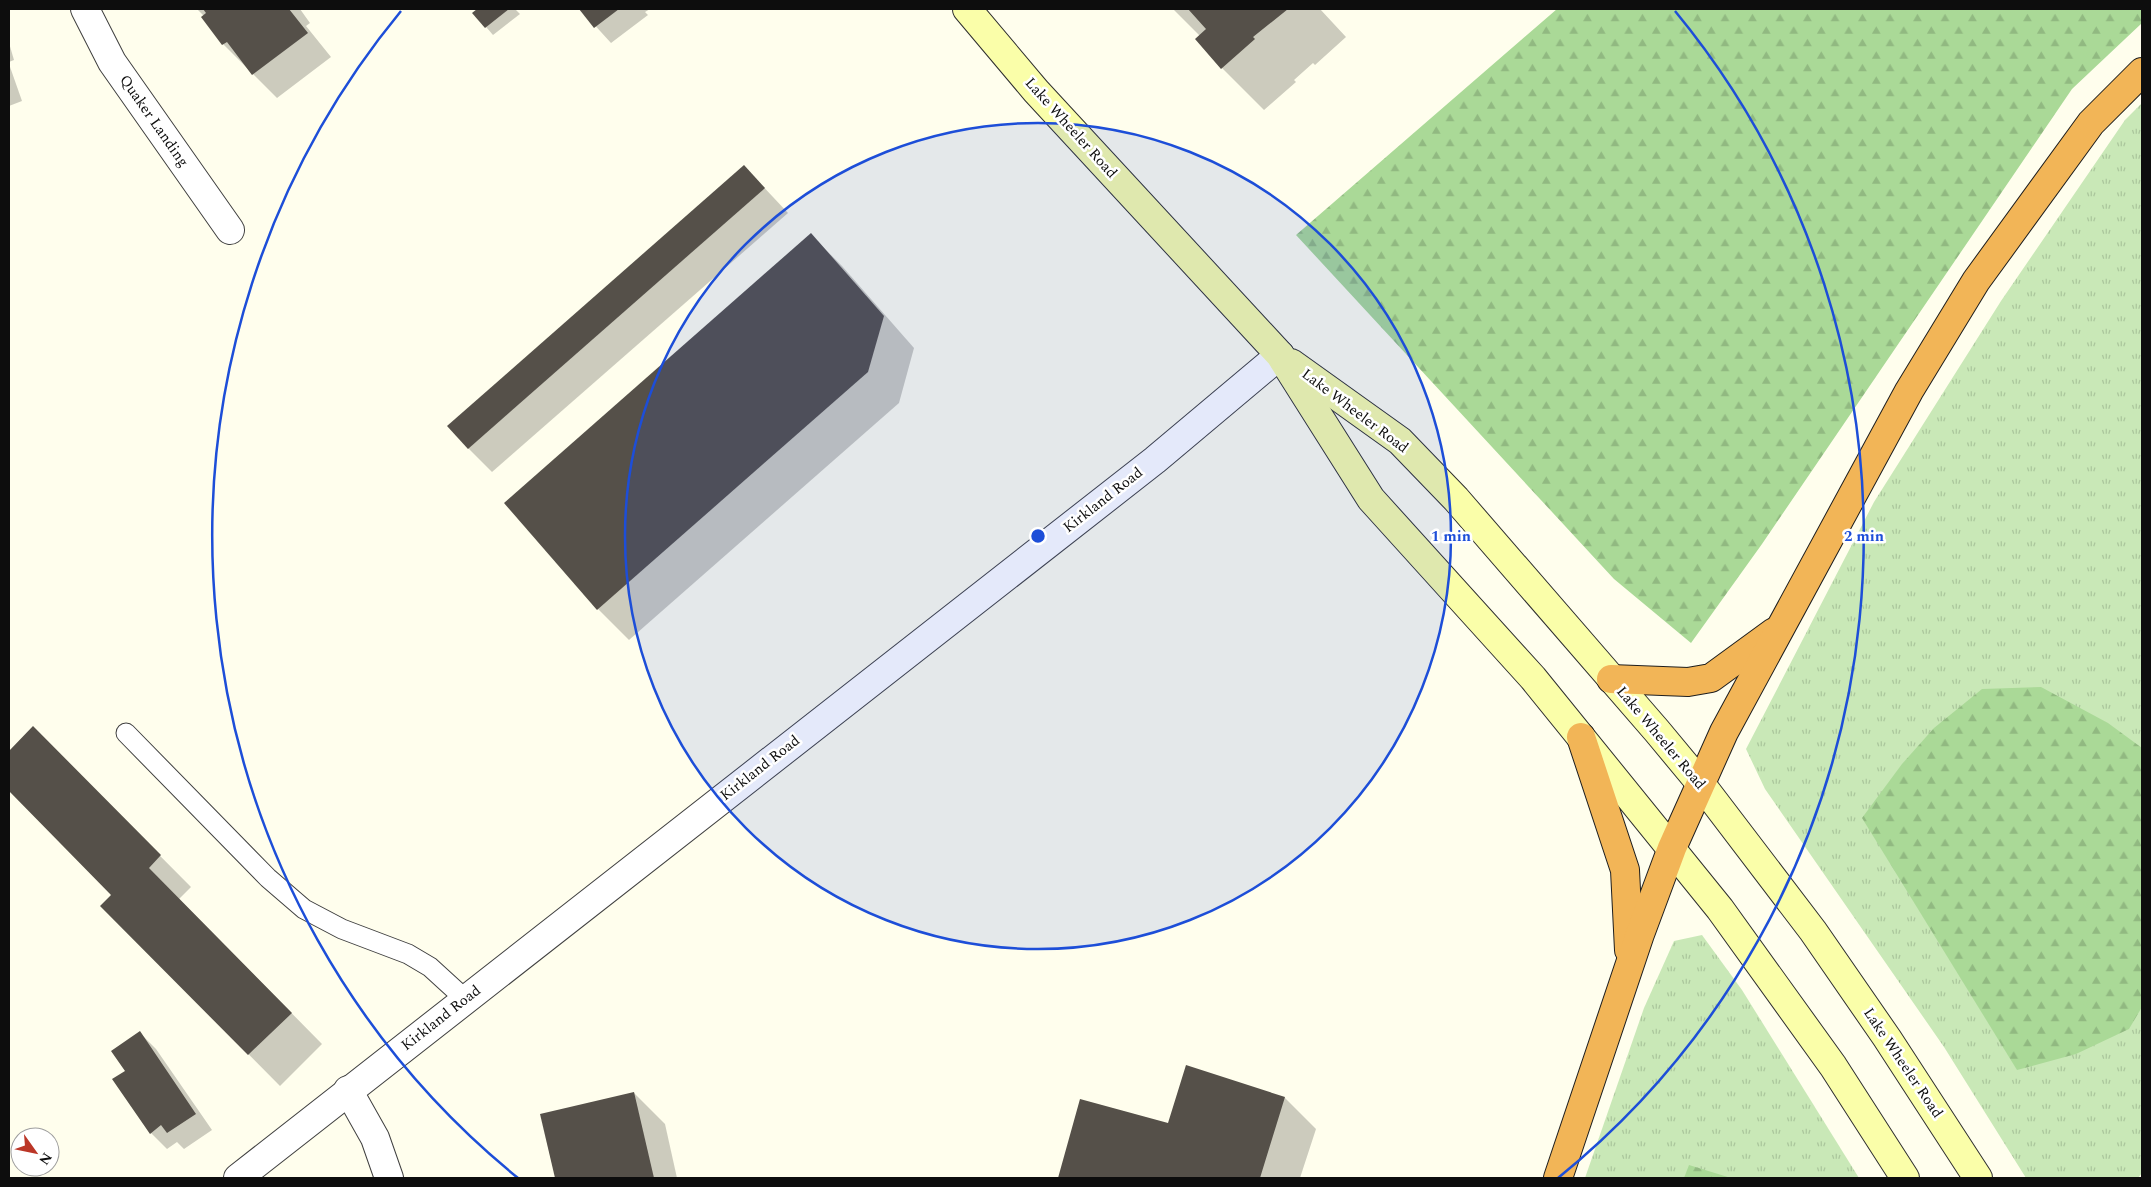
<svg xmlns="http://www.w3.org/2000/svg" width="2151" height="1187" font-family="Spectral,serif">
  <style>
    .grass { fill: url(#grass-tufts) }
    .forest { fill: url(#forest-firs) }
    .shadow { fill: #0003 }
    .building { fill: #555049 }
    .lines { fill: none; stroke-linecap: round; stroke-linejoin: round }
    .lane-casing { stroke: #404040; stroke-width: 21 }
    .street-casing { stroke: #404040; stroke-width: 30 }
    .secondary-casing { stroke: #2f2f2f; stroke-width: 30 }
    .highway-casing { stroke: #1e1e1e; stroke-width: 30 }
    .lane { stroke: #fff; stroke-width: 19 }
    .street { stroke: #fff; stroke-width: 28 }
    .secondary { stroke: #fafea9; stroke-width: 28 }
    .highway { stroke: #f2b557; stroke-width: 28 }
    .ring { fill: none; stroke: #1d4ed8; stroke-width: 2.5 }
    .labels { text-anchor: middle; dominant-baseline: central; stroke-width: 5; stroke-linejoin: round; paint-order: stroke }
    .street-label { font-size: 15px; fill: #0d0d0d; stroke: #fff }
    .centre { fill: #1d4ed8; stroke: #fff; stroke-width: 2.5 }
    .ring-label { font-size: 15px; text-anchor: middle; font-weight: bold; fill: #1d4ed8; stroke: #fff; stroke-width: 5; stroke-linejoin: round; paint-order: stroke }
  </style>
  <defs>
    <pattern id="grass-tufts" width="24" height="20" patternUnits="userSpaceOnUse" patternTransform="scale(1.25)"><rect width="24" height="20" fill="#c9e8b7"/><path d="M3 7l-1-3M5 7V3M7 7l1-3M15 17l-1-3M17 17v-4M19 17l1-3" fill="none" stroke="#abc69c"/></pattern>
    <pattern id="forest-firs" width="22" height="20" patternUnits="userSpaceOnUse" patternTransform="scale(1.25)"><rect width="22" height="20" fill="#aad997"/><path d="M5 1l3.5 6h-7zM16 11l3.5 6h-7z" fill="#91b981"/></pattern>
  </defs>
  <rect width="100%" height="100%" fill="#fffeed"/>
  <g class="grass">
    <polygon points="2142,103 2142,1173 2138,1178 2026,1178 1944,1047 1765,789 1746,749 1874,502 2001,301 2125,120"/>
    <polygon points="1702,935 1742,990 1859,1178 1585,1178 1644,1008 1674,941"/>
  </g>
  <g class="forest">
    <polygon points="1557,9 2142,9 2142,23 2072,89 1762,544 1691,643 1614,579 1296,235"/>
    <polygon points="2041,687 2108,723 2142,748 2142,1007 2129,1029 2076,1054 2017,1070 1862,818 1902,764 1934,728 1982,689"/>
    <polygon points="1689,1165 1731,1178 1684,1178"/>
  </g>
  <g class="shadow">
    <polygon points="197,9 300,9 310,23 306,26 331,57 277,98 223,44 204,16"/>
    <polygon points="479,9 515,9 520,14 493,35 474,13"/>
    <polygon points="580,9 650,9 645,12 648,15 611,43"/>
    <polygon points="1173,9 1320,9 1346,37 1315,65 1313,63 1294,80 1296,82 1264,110 1222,68 1200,36"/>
    <polygon points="9,43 14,60 9,62"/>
    <polygon points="9,64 22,101 9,106"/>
    <polygon points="744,166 788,213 492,472 468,448"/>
    <polygon points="811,235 842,266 914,348 899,403 629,640 598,609 505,503"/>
    <polygon points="33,728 191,887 179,899 322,1044 280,1086 102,906 113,895 9,789 9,752"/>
    <polygon points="140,1033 156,1049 212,1130 184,1149 177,1142 167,1149 151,1133 126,1071"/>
    <polygon points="634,1093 665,1124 677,1178 556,1178 541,1115"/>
    <polygon points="1285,1098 1316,1129 1300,1178 1059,1178 1080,1101 1169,1125"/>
  </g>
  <g class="building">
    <polygon points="203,9 289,9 308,33 252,75 227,42 222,45 201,17 206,13"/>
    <polygon points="477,9 509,9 485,28 472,13"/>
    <polygon points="579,9 619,9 594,28"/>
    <polygon points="1188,9 1288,9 1253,37 1255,39 1221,69 1195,39 1206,29"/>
    <polygon points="744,165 765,188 468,449 447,426"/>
    <polygon points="811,233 884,316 868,372 597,610 504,503"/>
    <polygon points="33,726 161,855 149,868 292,1013 248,1055 100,906 111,895 9,791 9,751"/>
    <polygon points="140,1031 196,1114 167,1133 161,1125 150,1134 112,1079 125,1071 111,1051"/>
    <polygon points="1186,1065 1285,1097 1260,1178 1058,1178 1080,1099 1168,1123"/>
    <polygon points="634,1092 654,1178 555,1178 540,1114"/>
  </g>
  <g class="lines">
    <g class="lane-casing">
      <polyline id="lane" points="126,733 268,878 304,909 342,929 408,954 430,967 465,999"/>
    </g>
    <g class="street-casing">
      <g id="street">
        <polyline points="85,9 112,62 230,230"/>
        <polyline points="348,1090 375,1138 389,1178"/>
        <polyline points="238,1178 1155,460 1280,355"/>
      </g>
    </g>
    <g class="secondary-casing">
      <g id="secondary">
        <polyline points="967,9 1036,91 1280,355 1371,499 1533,678 1720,909 1833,1066 1905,1178"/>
        <polyline points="1291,363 1400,441 1456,499 1657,731 1701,784 1813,931 1887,1038 1978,1178"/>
      </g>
    </g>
    <g class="highway-casing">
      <g id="highway">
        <polyline points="1611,679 1688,682 1711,678 1774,632"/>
        <polyline points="1581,737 1625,870 1629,950"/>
        <polyline points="1558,1178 1640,934 1672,848 1724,732 1909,391 1976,281 2091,123 2142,72"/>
      </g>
    </g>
    <use href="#lane" class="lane"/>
    <use href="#street" class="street"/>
    <use href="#secondary" class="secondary"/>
    <use href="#highway" class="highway"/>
  </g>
  <circle cx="1038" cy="536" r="413" fill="#1d4ed8" fill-opacity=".12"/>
  <g class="ring">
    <circle cx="1038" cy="536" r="413"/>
    <path d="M518 1178A826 826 0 0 1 401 11M1675 11A826 826 0 0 1 1558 1178"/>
  </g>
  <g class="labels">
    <g class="street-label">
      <text transform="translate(154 121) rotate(55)">Quaker Landing</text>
      <text transform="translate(1071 128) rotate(48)">Lake Wheeler Road</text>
      <text transform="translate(1355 411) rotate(37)">Lake Wheeler Road</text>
      <text transform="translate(1103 500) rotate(-38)">Kirkland Road</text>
      <text transform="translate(1661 738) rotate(50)">Lake Wheeler Road</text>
      <text transform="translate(760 768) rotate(-38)">Kirkland Road</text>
      <text transform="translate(441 1018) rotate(-38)">Kirkland Road</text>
      <text transform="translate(1903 1063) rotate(56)">Lake Wheeler Road</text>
    </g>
  </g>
  <circle cx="1038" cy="536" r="8" class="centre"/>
  <g class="ring-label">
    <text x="1451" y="541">1 min</text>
    <text x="1864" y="541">2 min</text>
  </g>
  <rect width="2151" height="1187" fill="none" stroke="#0d0d0d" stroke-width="20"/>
  <g transform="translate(35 1152) rotate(123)"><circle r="24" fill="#ffffff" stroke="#9e9e9e"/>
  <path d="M0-4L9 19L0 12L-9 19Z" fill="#bb3627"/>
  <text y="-8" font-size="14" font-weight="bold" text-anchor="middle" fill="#0d0d0d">N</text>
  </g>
</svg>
